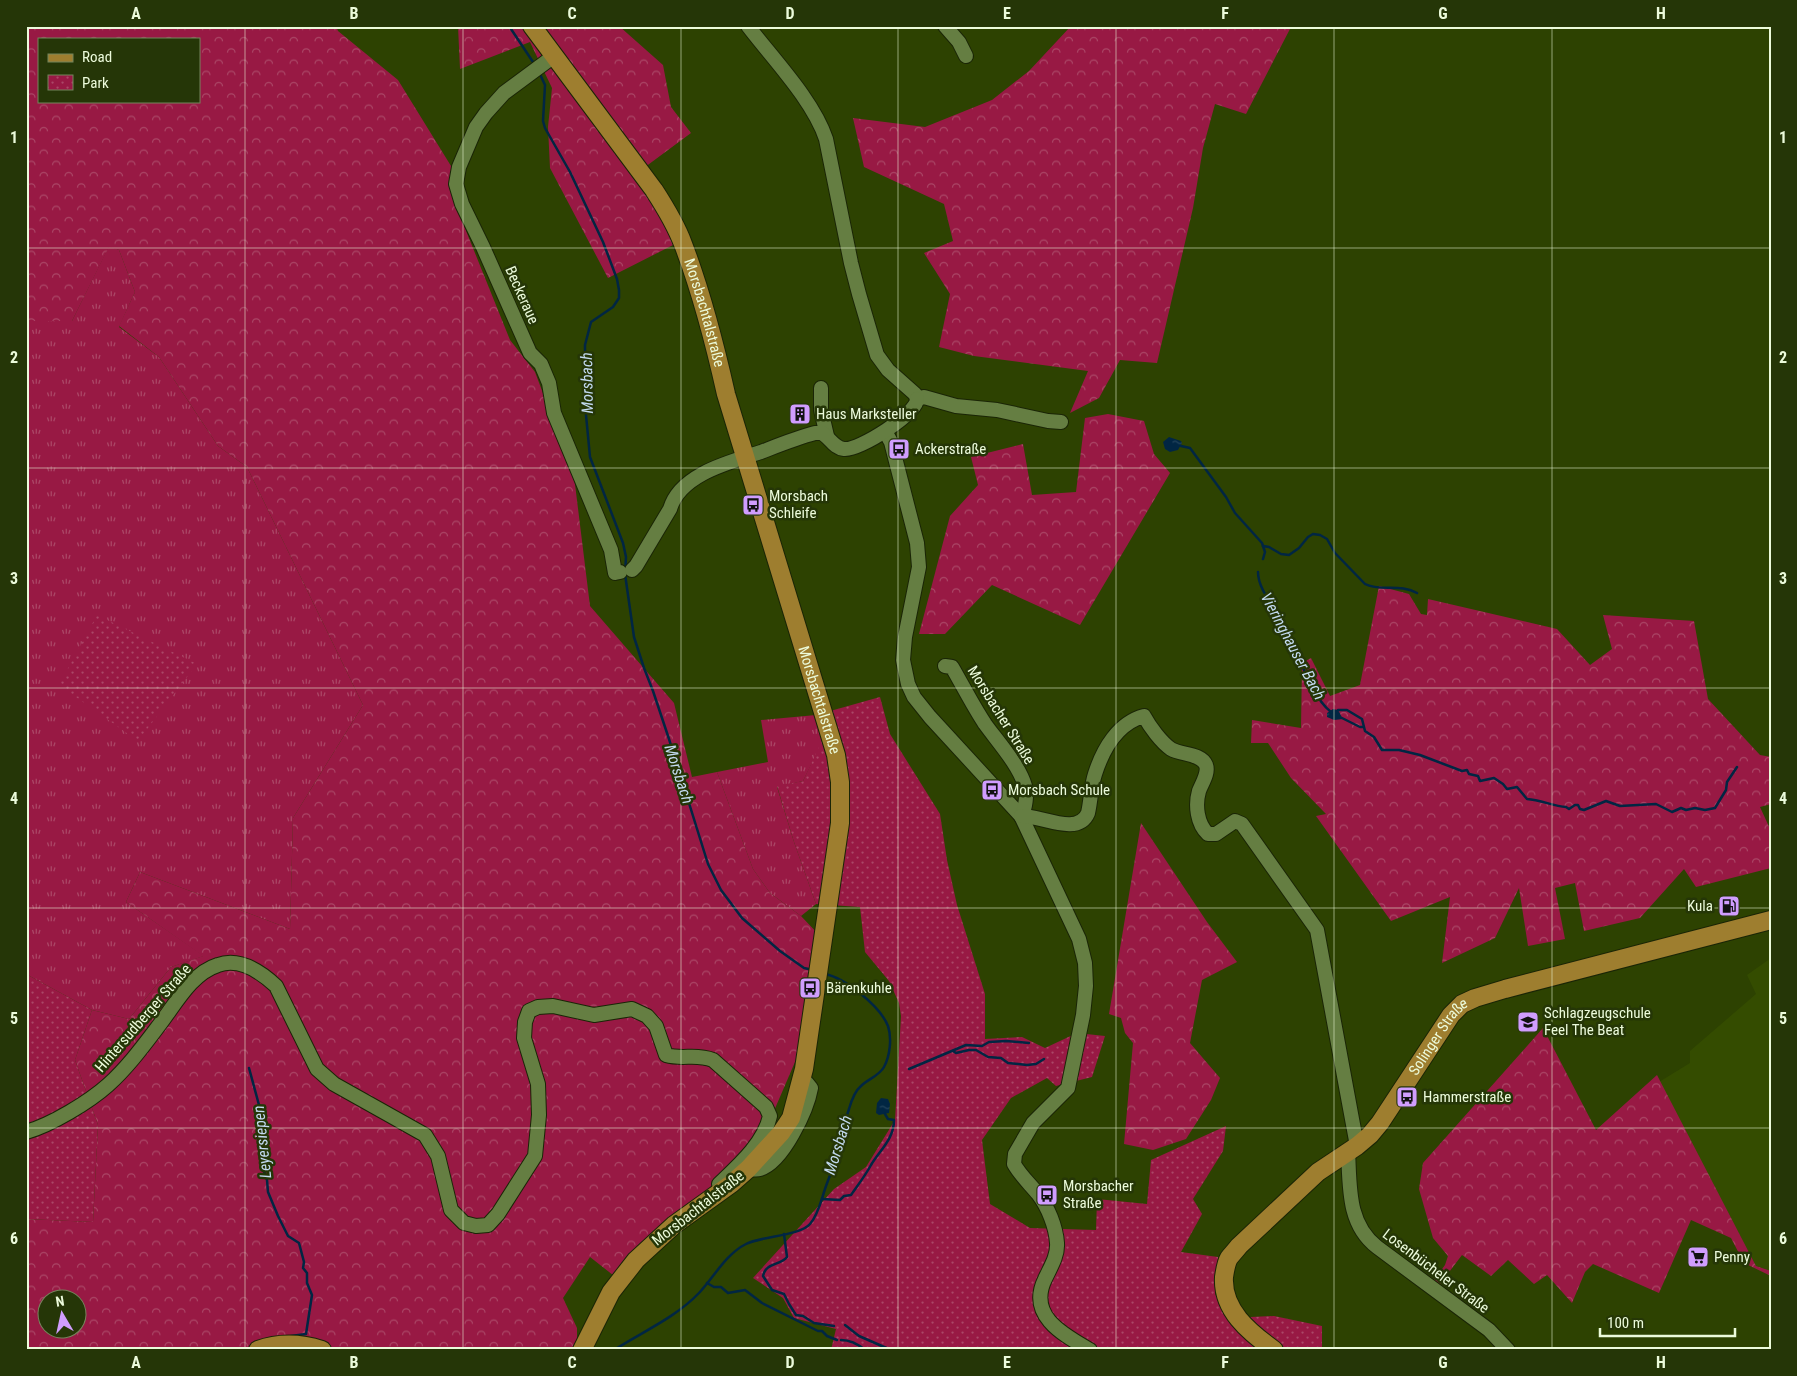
<svg xmlns="http://www.w3.org/2000/svg" width="1797" height="1376" font-family="'Roboto Condensed',sans-serif">
  <style>
    .built { fill: #344c00 }
    .grass { fill: url(#grass-tufts) }
    .forest { fill: url(#forest-crowns); fill-rule: evenodd }
    .park { fill: url(#park-dots) }
    .water { fill: url(#water-ripples) }
    .lines { fill: none; stroke-linecap: round; stroke-linejoin: round }
    .stream { stroke: #012643; stroke-width: 2.5 }
    .minor-casing { stroke: #1a2506; stroke-width: 16 }
    .major-casing { stroke: #1a2506; stroke-width: 20 }
    .minor { stroke: #657e42; stroke-width: 14 }
    .major { stroke: #9e7e2f; stroke-width: 18 }
    .grid { fill: none; stroke: #ecfbdb; stroke-width: 1; stroke-opacity: 0.55 }
    .labels { text-anchor: middle; dominant-baseline: central; stroke-width: 5; stroke-linejoin: round; paint-order: stroke }
    .street-label { font-size: 15px; fill: #ecfbdb; stroke: #253607 }
    .poi-label { font-size: 15px; fill: #ecfbdb; stroke: #253607; text-anchor: start }
    .water-label { font-size: 16px; font-style: italic; fill: #c3daf0; stroke: #253607 }
    .neatline { fill: none; stroke: #ecfbdb; stroke-width: 2 }
    .grid-label { font-size: 16px; text-anchor: middle; font-weight: bold; fill: #ecfbdb }
  </style>
  <defs>
    <pattern id="grass-tufts" width="24" height="20" patternUnits="userSpaceOnUse" patternTransform="scale(1.25)"><rect width="24" height="20" fill="#981944"/><path d="M3 7l-1-3M5 7V3M7 7l1-3M15 17l-1-3M17 17v-4M19 17l1-3" fill="none" stroke="#ab4767"/></pattern>
    <pattern id="forest-crowns" width="20" height="18" patternUnits="userSpaceOnUse" patternTransform="scale(1.25)"><rect width="20" height="18" fill="#981944"/><path d="M2 6a3 3 0 1 1 6 0M12 15a3 3 0 1 1 6 0" fill="none" stroke="#ab4767"/></pattern>
    <pattern id="park-dots" width="8" height="8" patternUnits="userSpaceOnUse" patternTransform="scale(1.25)"><rect width="8" height="8" fill="#981944"/><path d="M2 2h.1M6 6h.1" fill="none" stroke="#ab4767" stroke-width="1.8" stroke-linecap="round"/></pattern>
    <pattern id="water-ripples" width="26" height="14" patternUnits="userSpaceOnUse" patternTransform="scale(1.25)"><rect width="26" height="14" fill="#012643"/><path d="M2 4q2-2 4 0t4 0M15 11q2-2 4 0t4 0" fill="none" stroke="#26465e"/></pattern>
  </defs>
  <rect width="100%" height="100%" fill="#2d4201"/>
  <polygon class="built" points="1771,958 1771,1271 1756,1266 1659,1082 1690,1063 1690,1051 1756,994 1747,975"/>
  <g class="grass">
    <polygon points="109,246 119,250 135,292 119,327 159,357 218,446 247,467 363,705 293,818 290,929 140,872 126,902 204,956 171,967 129,1019 92,1010 26,974 26,321 72,321"/>
    <polygon points="816,715 821,745 803,781 777,787 794,842 816,904 801,916 770,893 753,869 717,772 768,762 761,720"/>
  </g>
  <g class="forest">
    <path d="M 26,26 L 336,26 L 338,31 L 398,80 L 451,166 L 452,196 L 510,340 L 535,372 L 574,476 L 590,606 L 674,703 L 692,777 L 717,772 L 753,869 L 770,893 L 801,916 L 819,935 L 798,1055 L 761,1141 L 618,1279 L 590,1257 L 563,1298 L 577,1328 L 577,1350 L 331,1350 L 309,1344 L 254,1350 L 26,1350 L 26,1219 L 93,1222 L 98,1125 L 75,1060 L 92,1010 L 129,1019 L 171,967 L 203,956 L 126,902 L 140,872 L 290,929 L 293,818 L 363,705 L 247,467 L 218,446 L 159,357 L 119,326 L 135,292 L 119,250 L 109,247 L 72,321 L 26,321 ZM 39,39 L 199,39 L 199,101 L 39,101 ZM 48,1298 L 78,1298 L 78,1328 L 48,1328 Z"/>
    <polygon points="458,26 619,26 663,65 671,107 691,133 637,173 677,243 608,278 550,168 548,127 552,88 530,42 460,69"/>
    <polygon points="1071,26 1291,27 1246,114 1215,104 1203,148 1193,208 1157,363 1120,360 1099,398 1070,413 1088,371 974,356 939,347 950,294 924,253 953,241 944,204 864,167 853,118 925,127 992,100 1029,71"/>
    <polygon points="1108,414 1144,421 1154,454 1170,473 1080,625 992,585 945,634 919,634 950,516 978,485 971,457 1023,444 1032,495 1076,492 1085,418"/>
    <polygon points="1379,586 1409,594 1421,614 1427,615 1428,599 1557,629 1590,665 1612,649 1603,615 1694,621 1708,699 1760,755 1771,757 1771,804 1760,807 1771,831 1771,868 1696,887 1684,869 1640,918 1584,931 1575,883 1555,888 1565,939 1528,946 1519,888 1495,938 1442,963 1450,897 1391,921 1316,816 1326,814 1291,778 1268,743 1251,743 1252,720 1301,728 1302,663 1311,658 1330,696 1360,685"/>
    <polygon points="1141,823 1207,922 1237,962 1202,980 1190,1043 1220,1078 1211,1100 1186,1139 1153,1150 1124,1144 1133,1043 1125,1033 1121,1018 1109,1014"/>
    <polygon points="1543,1028 1596,1130 1657,1075 1756,1266 1771,1271 1771,1276 1744,1263 1731,1238 1691,1220 1659,1293 1593,1264 1585,1272 1572,1303 1547,1275 1534,1284 1508,1260 1491,1276 1462,1255 1440,1284 1434,1280 1445,1265 1448,1256 1433,1238 1419,1189 1423,1163"/>
  </g>
  <g class="park">
    <polygon points="97,615 197,664 138,741 59,685"/>
    <polygon points="880,697 890,734 940,814 947,860 957,905 985,994 985,1039 1022,1037 1045,1048 1077,1033 1105,1036 1092,1077 1056,1086 1047,1078 1011,1098 982,1140 990,1204 1030,1228 1096,1230 1097,1199 1147,1204 1151,1160 1226,1126 1223,1151 1193,1199 1202,1214 1181,1252 1218,1257 1215,1294 1229,1318 1274,1316 1322,1326 1322,1350 831,1350 836,1329 794,1318 783,1298 753,1278 834,1189 866,1167 895,1120 901,1016 899,1003 889,981 865,952 860,907 816,904 794,842 777,786 803,781 820,745 816,715"/>
    <polygon points="26,974 92,1010 75,1060 98,1125 93,1222 26,1219"/>
  </g>
  <g class="water">
    <polygon points="1169,437 1181,441 1182,443 1178,450 1170,452 1165,449 1163,442"/>
    <polygon points="1333,709 1338,710 1343,719 1334,720 1327,717 1327,713"/>
    <polygon points="881,1098 888,1099 890,1104 889,1113 879,1115 876,1113 877,1103"/>
  </g>
  <g class="lines">
    <g class="stream">
      <polyline points="509,26 535,65"/>
      <polyline points="26,27 28,26"/>
      <polyline points="539,72 545,85 543,121 545,128 570,172 603,242 617,279 619,290 619,298 613,307 591,322 585,345 585,378 586,415 590,457 623,543 626,557 625,574 634,637 644,668 653,691 669,739 708,864 721,890 742,918 780,951 804,968 813,970"/>
      <polyline points="1181,446 1190,448 1226,497 1235,513 1262,543 1265,552 1263,559"/>
      <path d="M 1263,546 L 1269,547 L 1281,554 L 1289,555 L 1299,548 L 1308,537 L 1313,534 L 1320,535 L 1327,539 L 1335,553 L 1365,584 C 1380,592 1401,583 1417,593"/>
      <path d="M 1258,572 C 1258,589 1273,605 1282,620 C 1296,645 1309,695 1331,712"/>
      <path d="M 1338,710 L 1347,710 L 1362,719 L 1365,731 L 1374,737 L 1382,750 L 1399,750 L 1420,755 L 1462,771 L 1467,770 L 1469,774 L 1478,776 L 1480,781 L 1494,778 L 1503,784 L 1507,789 L 1517,787 L 1527,799 C 1541,800 1553,806 1566,807 L 1569,809 L 1575,805 L 1578,805 L 1580,809 L 1584,810 L 1606,801 L 1620,806 L 1656,804 L 1672,812 L 1681,808 L 1686,810 L 1695,808 L 1705,810 L 1715,808 L 1726,790 L 1727,782 L 1737,767"/>
      <polyline points="1342,718 1360,727 1363,727"/>
      <polyline points="953,1051 956,1053 969,1050 976,1050 988,1057 1001,1058 1008,1063 1027,1065 1036,1064 1044,1059"/>
      <polyline points="249,1068 259,1105 260,1123 265,1156 264,1171 267,1180 268,1192 278,1216 288,1236 299,1243 304,1262 303,1268 307,1273 307,1283 312,1295 306,1334 291,1336"/>
      <polyline points="909,1069 966,1045 982,1046 989,1042 1006,1041 1029,1043"/>
      <path d="M 822,1199 L 840,1200 L 844,1196 L 851,1195 C 858,1185 865,1176 871,1165 C 880,1150 894,1139 894,1120 L 888,1119 L 885,1114"/>
      <path d="M 784,1234 L 787,1257 C 780,1266 766,1262 763,1276 L 772,1290 L 784,1294 L 789,1304 L 796,1315 L 803,1316 L 814,1323 L 834,1326"/>
      <polyline points="707,1283 714,1287 721,1287 728,1293 745,1290 762,1303 818,1331 822,1331 827,1336 837,1340"/>
      <polyline points="845,1325 859,1336 891,1350"/>
      <path d="M 841,1340 C 850,1340 858,1344 865,1350"/>
      <path d="M 614,1350 C 642,1332 675,1318 699,1293 C 714,1277 726,1254 746,1244 C 761,1236 800,1236 810,1224 C 818,1215 821,1201 825,1189 C 829,1177 834,1166 838,1154 C 843,1139 844,1123 849,1109 C 851,1102 855,1091 861,1086 C 868,1079 879,1076 884,1067 C 890,1056 892,1038 888,1026 C 880,1006 845,978 825,974"/>
    </g>
    <g class="minor-casing">
      <g id="minor">
        <path d="M 748,26 C 773,59 813,100 826,139 L 851,263 L 859,294 L 877,355 L 888,370 L 915,394 L 917,399"/>
        <polyline points="945,26 959,42 966,56"/>
        <polyline points="554,56 504,93 486,113 476,127 459,167 456,184 462,204 483,247 530,353 541,364 549,383 554,413 611,550 615,573 620,572"/>
        <polyline points="821,388 821,410 827,436"/>
        <polyline points="917,399 924,397 956,406 997,410 1048,421 1061,422"/>
        <path d="M 886,433 L 891,442 L 917,543 L 919,567 L 905,637 L 903,660 L 908,684 L 914,697 L 930,717 L 1021,816 L 1079,939 L 1085,963 L 1086,986 L 1083,1015 L 1068,1088 L 1033,1123 L 1015,1154 L 1014,1164 C 1020,1175 1030,1184 1038,1194 C 1048,1207 1056,1227 1057,1243 C 1058,1256 1050,1268 1045,1279 C 1027,1316 1064,1335 1090,1350"/>
        <path d="M 632,570 L 636,566 L 670,509 C 680,474 730,462 761,452 C 779,445 796,438 815,433 L 822,433 C 830,438 834,448 844,449 C 859,451 918,413 917,399"/>
        <path d="M 945,666 L 952,667 C 963,686 973,706 985,724 C 998,742 1019,765 1025,786 C 1027,795 1026,808 1021,816"/>
        <path d="M 1021,816 C 1040,815 1078,837 1088,813 C 1091,800 1091,786 1095,774 C 1103,749 1118,723 1144,716 C 1150,727 1161,742 1171,749 C 1181,755 1201,753 1206,765 C 1209,773 1202,783 1199,791 C 1195,805 1197,824 1208,834 L 1216,834 L 1235,821 L 1242,824 L 1317,930 L 1357,1146"/>
        <path d="M 26,1132 C 51,1125 89,1102 108,1085 C 128,1067 144,1045 160,1024 C 176,1003 192,973 218,965 C 240,957 261,972 276,986 L 317,1069 L 334,1084 L 425,1135 L 438,1156 L 451,1210 L 464,1223 L 476,1226 L 488,1225 L 498,1214 L 535,1156 L 539,1115 L 538,1084 L 524,1038 L 525,1022 L 529,1011 L 538,1007 L 553,1006 L 594,1015 L 632,1009 L 647,1016 L 656,1026 L 666,1055 C 684,1060 695,1053 713,1060 L 766,1107 L 770,1116 C 764,1143 739,1165 719,1184"/>
        <path d="M 1348,1151 C 1350,1186 1347,1224 1377,1247 L 1489,1330 L 1508,1350"/>
        <path d="M 748,1169 C 752,1169 756,1170 760,1169 C 783,1162 807,1110 811,1088 L 807,1083 L 801,1082"/>
      </g>
    </g>
    <g class="major-casing">
      <g id="major">
        <path id="s1" d="M 532,26 L 654,190 C 665,207 676,225 683,244 C 701,291 715,345 726,394 L 836,755 L 840,782 L 840,823 L 804,1069 L 791,1118 L 781,1133 L 748,1169 L 731,1184 L 674,1225 L 636,1260 L 611,1292 L 582,1350"/>
        <path d="M 258,1350 C 280,1342 300,1343 322,1350"/>
        <path id="s2" d="M 1274,1350 C 1249,1332 1222,1310 1224,1277 C 1225,1271 1226,1263 1229,1258 C 1232,1254 1236,1250 1239,1246 L 1318,1172 L 1357,1146 L 1370,1135 L 1380,1123 L 1451,1015 L 1462,1004 L 1475,998 L 1505,989 L 1771,920"/>
      </g>
    </g>
    <use href="#minor" class="minor"/>
    <use href="#major" class="major"/>
  </g>
  <path class="grid" d="M 245,26 L 245,1350M 463,26 L 463,1350M 681,26 L 681,1350M 898,26 L 898,1350M 1116,26 L 1116,1350M 1334,26 L 1334,1350M 1552,26 L 1552,1350M 26,248 L 1771,248M 26,468 L 1771,468M 26,688 L 1771,688M 26,908 L 1771,908M 26,1128 L 1771,1128"/>
  <defs>
    <g id="building-square" transform="scale(1.125)"><rect x="-9" y="-9" width="18" height="18" rx="4" fill="#d09dfe" stroke="#253607"/><path d="M-4-6H4V6H1V3H-1V6H-4ZM-2.5-4.3h1.7v1.8h-1.7ZM.8-4.3h1.7v1.8H.8ZM-2.5-1h1.7V.8h-1.7ZM.8-1h1.7V.8H.8Z" fill="#111"/></g>
    <g id="bus-square" transform="scale(1.125)"><rect x="-9" y="-9" width="18" height="18" rx="4" fill="#d09dfe" stroke="#253607"/><path d="M-5-6H5V4H4V6H2V4H-2V6H-4V4H-5ZM-3.5-4V0h7V-4ZM-3.5 1.2v1.5H-2V1.2ZM2 1.2v1.5H3.5V1.2Z" fill="#111"/></g>
    <g id="fuel-square" transform="scale(1.125)"><rect x="-9" y="-9" width="18" height="18" rx="4" fill="#d09dfe" stroke="#253607"/><path d="M-5.5-6h7V0h2V4h1.3V-2.5L3-4.5l.8-.8L6-3V5H2.5V1h-1V6h-7ZM-4.2-4.7v3.2H.2V-4.7Z" fill="#111"/></g>
    <g id="school-square" transform="scale(1.125)"><rect x="-9" y="-9" width="18" height="18" rx="4" fill="#d09dfe" stroke="#253607"/><path d="M0-5L7-2L0 1L-7-2ZM-4 1L0 2.5L4 1V4Q0 6-4 4Z" fill="#111"/></g>
    <g id="supermarket-square" transform="scale(1.125)"><rect x="-9" y="-9" width="18" height="18" rx="4" fill="#d09dfe" stroke="#253607"/><path d="M-6-5.5h2.5l.6 2H6L4.5 2H-2.5L-4.4-4H-6ZM-1.5 3.2a1.3 1.3 0 1 0 .1 0ZM3 3.2a1.3 1.3 0 1 0 .1 0Z" fill="#111"/></g>
  </defs>
  <g fill-rule="evenodd">
    <use href="#building-square" x="800" y="414"/>
    <use href="#bus-square" x="899" y="449"/>
    <use href="#bus-square" x="753" y="505"/>
    <use href="#bus-square" x="992" y="790"/>
    <use href="#fuel-square" x="1729" y="906"/>
    <use href="#bus-square" x="810" y="988"/>
    <use href="#school-square" x="1528" y="1022"/>
    <use href="#bus-square" x="1407" y="1097"/>
    <use href="#bus-square" x="1047" y="1195"/>
    <use href="#supermarket-square" x="1698" y="1257"/>
  </g>
  <g class="labels">
    <g class="street-label">
      <text transform="translate(522 295) rotate(66)">Beckeraue</text>
      <text stroke="none"><textPath href="#s1" startOffset="338">Morsbachtalstraße</textPath></text>
      <text stroke="none"><textPath href="#s1" startOffset="742">Morsbachtalstraße</textPath></text>
      <text transform="translate(1001 715) rotate(58)">Morsbacher Straße</text>
      <text transform="translate(143 1018) rotate(-49)">Hintersudberger Straße</text>
      <text stroke="none"><textPath href="#s2" startOffset="420">Solinger Straße</textPath></text>
      <text transform="translate(698 1208) rotate(-38)">Morsbachtalstraße</text>
      <text transform="translate(1436 1271) rotate(37)">Losenbücheler Straße</text>
    </g>
    <g class="poi-label">
      <text x="816" y="414">Haus Marksteller</text>
      <text x="915" y="449">Ackerstraße</text>
      <text x="769" y="496">Morsbach<tspan x="769" dy="17">Schleife</tspan></text>
      <text x="1008" y="790">Morsbach Schule</text>
      <text x="1713" y="906" text-anchor="end">Kula</text>
      <text x="826" y="988">Bärenkuhle</text>
      <text x="1544" y="1013">Schlagzeugschule<tspan x="1544" dy="17">Feel The Beat</tspan></text>
      <text x="1423" y="1097">Hammerstraße</text>
      <text x="1063" y="1186">Morsbacher<tspan x="1063" dy="17">Straße</tspan></text>
      <text x="1714" y="1257">Penny</text>
    </g>
    <g class="water-label">
      <text transform="translate(587 383) rotate(-91)">Morsbach</text>
      <text transform="translate(1293 646) rotate(62)">Vieringhauser Bach</text>
      <text transform="translate(679 774) rotate(72)">Morsbach</text>
      <text transform="translate(262 1142) rotate(-96)">Leyersiepen</text>
      <text transform="translate(838 1145) rotate(-73)">Morsbach</text>
    </g>
  </g>
  <rect width="1797" height="1376" fill="none" stroke="#253607" stroke-width="55"/>
  <rect x="38" y="38" width="162" height="65" fill="#253607" stroke="#75855c"/>
  <rect x="48" y="54" width="25" height="8" fill="#9e7e2f" stroke="#75855c"/>
  <text x="82" y="62" font-size="15" fill="#ecfbdb">Road</text>
  <rect x="48" y="75" width="25" height="15" fill="url(#park-dots)" stroke="#75855c"/>
  <text x="82" y="88" font-size="15" fill="#ecfbdb">Park</text>
  <g transform="translate(62 1314) rotate(351)"><circle r="24" fill="#253607" stroke="#75855c"/>
  <path d="M0-4L9 19L0 12L-9 19Z" fill="#d09dfe"/>
  <text y="-8" font-size="14" font-weight="bold" text-anchor="middle" fill="#ecfbdb">N</text>
  </g>
  <path d="M1600 1328v8h135v-8" fill="none" stroke="#ecfbdb" stroke-width="2.5"/>
  <text x="1607" y="1328" font-size="15" fill="#ecfbdb" stroke="#253607" stroke-width="4" paint-order="stroke">100 m</text>
  <rect x="28" y="28" width="1742" height="1320" class="neatline"/>
  <g class="grid-label">
    <text x="136" y="19">A</text>
    <text x="354" y="19">B</text>
    <text x="572" y="19">C</text>
    <text x="790" y="19">D</text>
    <text x="1007" y="19">E</text>
    <text x="1225" y="19">F</text>
    <text x="1443" y="19">G</text>
    <text x="1661" y="19">H</text>
    <text x="14" y="143">1</text>
    <text x="1783" y="143">1</text>
    <text x="14" y="363">2</text>
    <text x="1783" y="363">2</text>
    <text x="14" y="584">3</text>
    <text x="1783" y="584">3</text>
    <text x="14" y="804">4</text>
    <text x="1783" y="804">4</text>
    <text x="14" y="1024">5</text>
    <text x="1783" y="1024">5</text>
    <text x="14" y="1244">6</text>
    <text x="1783" y="1244">6</text>
    <text x="136" y="1368">A</text>
    <text x="354" y="1368">B</text>
    <text x="572" y="1368">C</text>
    <text x="790" y="1368">D</text>
    <text x="1007" y="1368">E</text>
    <text x="1225" y="1368">F</text>
    <text x="1443" y="1368">G</text>
    <text x="1661" y="1368">H</text>
  </g>
</svg>
